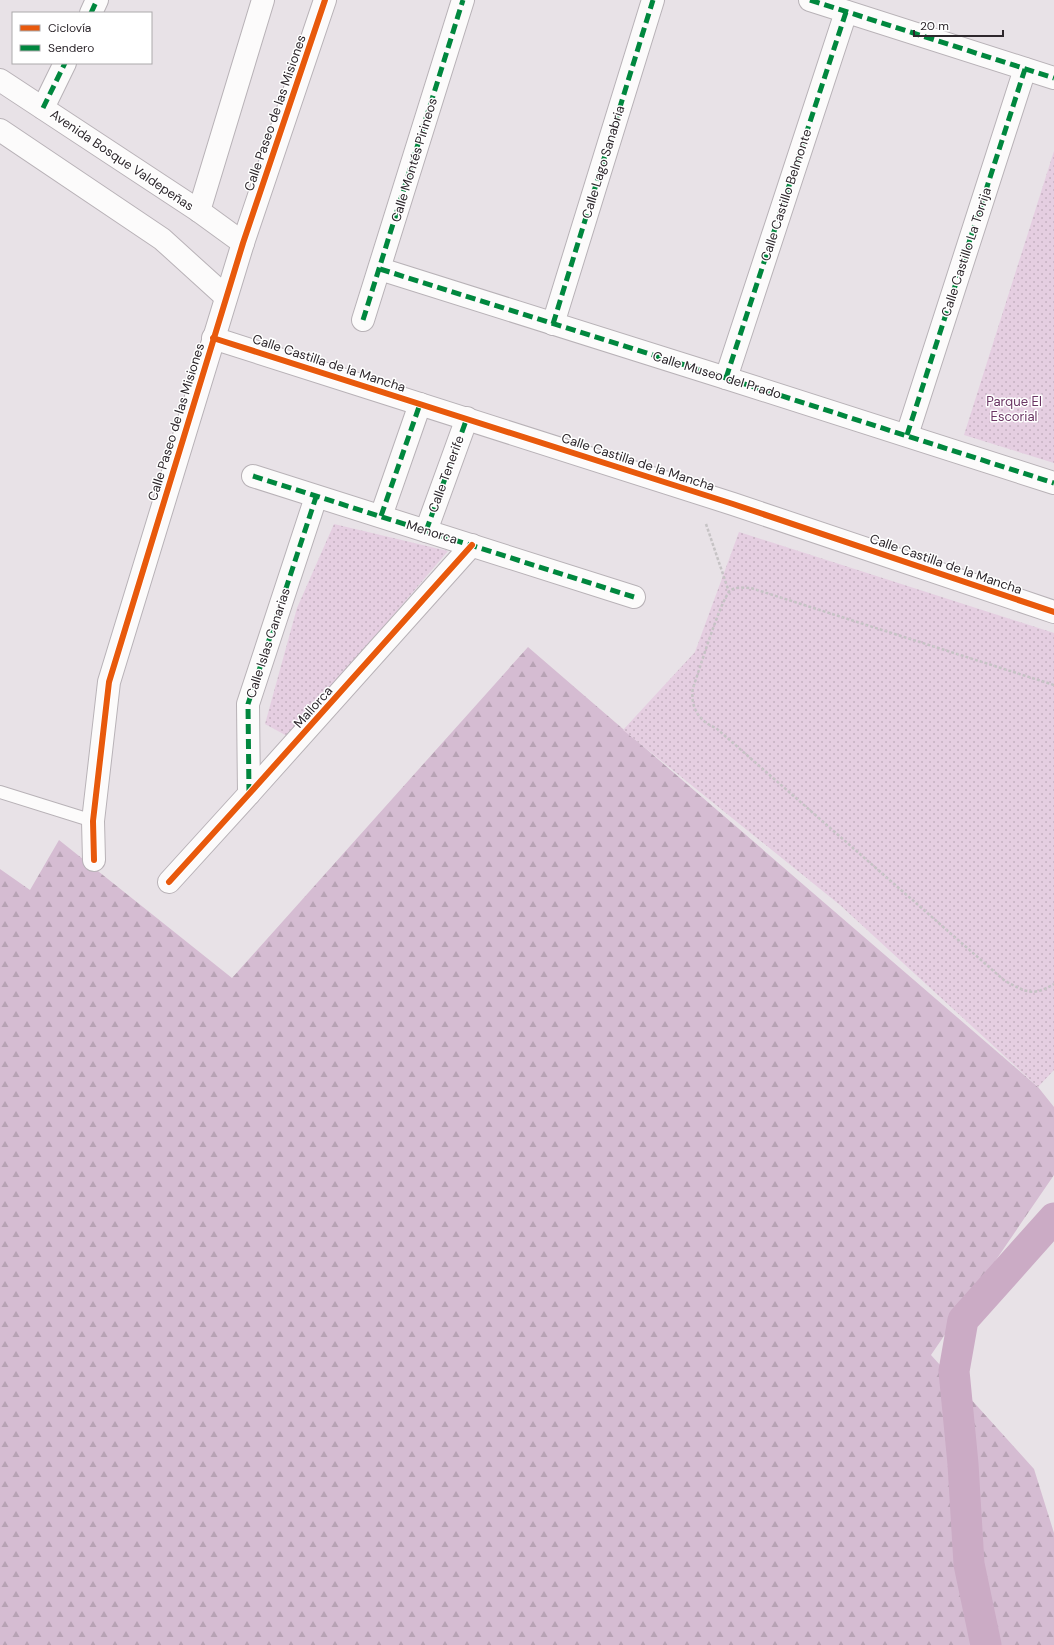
<svg xmlns="http://www.w3.org/2000/svg" width="1054" height="1645" font-family="'DM Sans',sans-serif">
  <style>
    .forest { fill: url(#forest-firs) }
    .park { fill: url(#park-dots) }
    .lines { fill: none; stroke-linecap: round; stroke-linejoin: round }
    .canal { stroke: #cbabc5; stroke-width: 31 }
    .service-casing { stroke: #b8b2b7; stroke-width: 14 }
    .minor-casing { stroke: #b8b2b7; stroke-width: 24 }
    .path { stroke: #c6c3c5; stroke-width: 2.5; stroke-dasharray: 3 2; stroke-linecap: butt }
    .service { stroke: #fcfbfb; stroke-width: 12 }
    .minor { stroke: #fcfbfb; stroke-width: 22 }
    .quiet { stroke: #00873e; stroke-width: 5; stroke-dasharray: 10 5; stroke-linecap: butt }
    .cycleway-casing { stroke: #fff; stroke-width: 8 }
    .cycleway { stroke: #e8590c; stroke-width: 6 }
    .labels { text-anchor: middle; dominant-baseline: central; stroke-width: 3; stroke-linejoin: round; paint-order: stroke }
    .street-label { font-size: 13px; fill: #2d272c; stroke: #fff }
    .park-label { font-size: 13px; fill: #6a3563; stroke: #fff }
  </style>
  <defs>
    <pattern id="forest-firs" width="22" height="20" patternUnits="userSpaceOnUse"><rect width="22" height="20" fill="#d5bcd2"/><path d="M5 1l3.5 6h-7zM16 11l3.5 6h-7z" fill="#b7a2b4"/></pattern>
    <pattern id="park-dots" width="8" height="8" patternUnits="userSpaceOnUse"><rect width="8" height="8" fill="#e5cee1"/><path d="M2 2h.1M6 6h.1" fill="none" stroke="#c5b1c1" stroke-width="1.8" stroke-linecap="round"/></pattern>
  </defs>
  <rect width="100%" height="100%" fill="#e8e2e7"/>
  <polygon class="forest" points="528,647 1038,1087 1054,1107 1054,1175 931,1355 1034,1469 1054,1533 1054,1645 0,1645 0,869 30,890 59,840 232,978"/>
  <g class="park">
    <polygon points="1054,151 1054,463 964,435"/>
    <polygon points="334,524 448,551 289,737 265,724 297,608"/>
    <polygon points="739,532 1054,633 1054,1070 1038,1087 840,905 623,730 695,652"/>
  </g>
  <g class="lines">
    <polyline class="canal" points="986,1645 969,1564 963,1464 954,1371 963,1320 1054,1218"/>
    <g class="service-casing">
      <polyline id="service" points="0,792 93,821"/>
    </g>
    <g class="minor-casing">
      <g id="minor">
        <polyline points="810,0 1054,78"/>
        <polyline points="91,13 97,0"/>
        <polyline points="0,80 199,211 243,243"/>
        <polyline points="43,108 65,63"/>
        <polyline points="0,130 162,239 226,297"/>
        <polyline points="199,211 263,0"/>
        <polyline points="380,269 726,378 1054,483"/>
        <polyline points="363,320 463,0"/>
        <polyline points="553,324 653,0"/>
        <polyline points="213,338 733,504 1054,612"/>
        <polyline points="726,378 846,12"/>
        <polyline points="907,435 1025,69"/>
        <polyline points="253,476 634,597"/>
        <polyline points="381,516 420,404"/>
        <polyline points="426,531 467,418"/>
        <polyline points="249,794 248,704 316,497"/>
        <polyline points="94,860 93,821 109,682 243,243 325,0"/>
        <polyline points="169,882 249,794 472,545"/>
      </g>
    </g>
    <g class="path">
      <polyline points="706,524 729,592"/>
      <path d="M 1054,685 L 751,588 C 744,588 735,586 730,591 C 720,601 699,671 693,688 C 690,706 698,721 716,728 L 1005,981 C 1027,992 1032,997 1054,984"/>
    </g>
    <use href="#service" class="service"/>
    <use href="#minor" class="minor"/>
    <g class="quiet">
      <polyline points="810,0 1054,78"/>
      <polyline points="91,13 97,0"/>
      <polyline points="43,108 65,63"/>
      <polyline points="380,269 726,378 1054,483"/>
      <polyline points="363,320 463,0"/>
      <polyline points="553,324 653,0"/>
      <polyline points="726,378 846,12"/>
      <polyline points="907,435 1025,69"/>
      <polyline points="253,476 634,597"/>
      <polyline points="381,516 420,404"/>
      <polyline points="426,531 467,418"/>
      <polyline points="249,794 248,704 316,497"/>
    </g>
    <g class="cycleway-casing">
      <g id="cycleway">
        <polyline points="213,338 733,504 1054,612"/>
        <polyline points="94,860 93,821 109,682 243,243 325,0"/>
        <polyline points="169,882 249,794 472,545"/>
      </g>
    </g>
    <use href="#cycleway" class="cycleway"/>
  </g>
  <g class="labels">
    <g class="street-label">
      <text transform="translate(275 113) rotate(-71)">Calle Paseo de las Misiones</text>
      <text transform="translate(122 160) rotate(34)">Avenida Bosque Valdepeñas</text>
      <text transform="translate(414 160) rotate(-73)">Calle Montés Pirineos</text>
      <text transform="translate(603 162) rotate(-73)">Calle Lago Sanabria</text>
      <text transform="translate(786 195) rotate(-72)">Calle Castillo Belmonte</text>
      <text transform="translate(966 252) rotate(-72)">Calle Castillo La Torrija</text>
      <text transform="translate(329 363) rotate(18)">Calle Castilla de la Mancha</text>
      <text transform="translate(717 375) rotate(17)">Calle Museo del Prado</text>
      <text transform="translate(176 422) rotate(-73)">Calle Paseo de las Misiones</text>
      <text transform="translate(638 462) rotate(18)">Calle Castilla de la Mancha</text>
      <text transform="translate(446 474) rotate(-70)">Calle Tenerife</text>
      <text transform="translate(432 532) rotate(17)">Menorca</text>
      <text transform="translate(946 564) rotate(19)">Calle Castilla de la Mancha</text>
      <text transform="translate(268 643) rotate(-72)">Calle Islas Canarias</text>
      <text transform="translate(313 707) rotate(-48)">Mallorca</text>
    </g>
    <g class="park-label">
      <text x="1014" y="401">Parque El<tspan x="1014" dy="15">Escorial</tspan></text>
    </g>
  </g>
  <rect x="12" y="12" width="140" height="52" fill="#ffffff" stroke="#aba9ab"/>
  <rect x="20" y="25" width="20" height="6" fill="#e8590c" stroke="#aba9ab"/>
  <text x="48" y="32" font-size="12" fill="#2d272c">Ciclovía</text>
  <rect x="20" y="45" width="20" height="6" fill="#00873e" stroke="#aba9ab"/>
  <text x="48" y="52" font-size="12" fill="#2d272c">Sendero</text>
  <path d="M914 30v6h89v-6" fill="none" stroke="#2d272c" stroke-width="2"/>
  <text x="920" y="30" font-size="12" fill="#2d272c" stroke="#ffffff" stroke-width="3" paint-order="stroke">20 m</text>
</svg>
